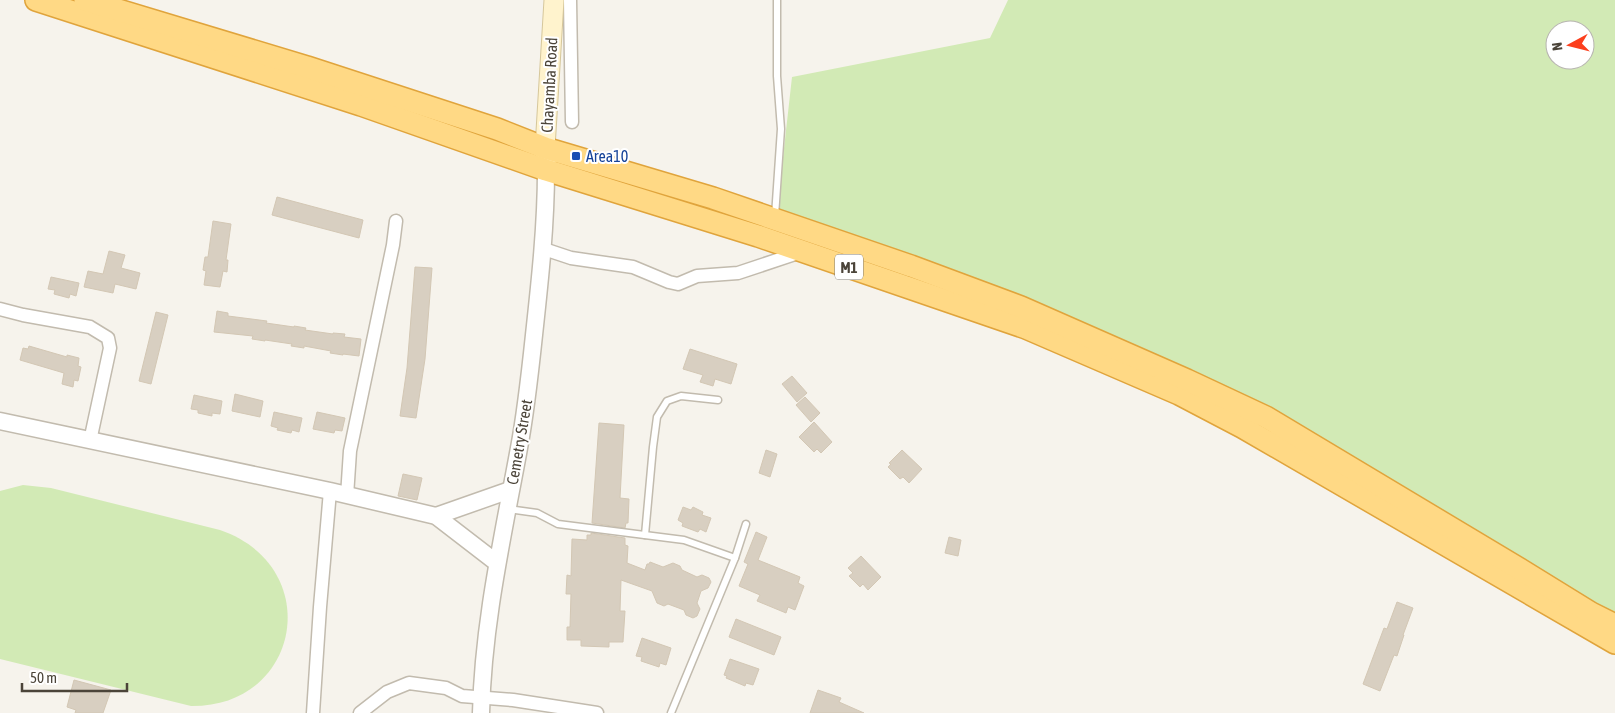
<svg xmlns="http://www.w3.org/2000/svg" width="1615" height="713" font-family="'Asap Condensed',sans-serif">
  <style>
    .green { fill: #d2eab5; fill-rule: evenodd }
    .building { fill: #d8cfc1; stroke: #d3c7b4 }
    .lines { fill: none; stroke-linecap: round; stroke-linejoin: round }
    .service-casing { stroke: #c2bbae; stroke-width: 9 }
    .minor-casing { stroke: #c2bbae; stroke-width: 15 }
    .tertiary-casing { stroke: #c2bbae; stroke-width: 19 }
    .secondary-casing { stroke: #d6c79b; stroke-width: 21 }
    .trunk-casing { stroke: #e0a43c; stroke-width: 24 }
    .service { stroke: #fff; stroke-width: 6 }
    .minor { stroke: #fff; stroke-width: 12 }
    .tertiary { stroke: #fff; stroke-width: 16 }
    .secondary { stroke: #fff3cd; stroke-width: 19 }
    .trunk { stroke: #ffd985; stroke-width: 21 }
    .transit-dot { fill: #1a4fb4; stroke: #fff; stroke-width: 2 }
    .labels { text-anchor: middle; dominant-baseline: central; stroke-width: 4; stroke-linejoin: round; paint-order: stroke }
    .shield { fill: #fff; stroke: #817c74; stroke-width: 1 }
    .shield-label { font-size: 15px; font-weight: bold; fill: #4b4439 }
    .street-label { font-size: 16px; fill: #4b4439; stroke: #fff }
    .transit-label { font-size: 16px; fill: #164399; stroke: #fff; text-anchor: start }
  </style>
  <rect width="100%" height="100%" fill="#f6f3ec"/>
  <g class="green">
    <path d="M 1008,0 L 1615,0 L 1615,618 L 1258,407 L 777,211 L 792,77 L 990,38 ZM 1555,30 L 1585,30 L 1585,60 L 1555,60 Z"/>
    <path d="M 23,485 L 51,488 L 220,530 C 325,566 302,707 191,706 L 0,659 L 0,491 Z"/>
  </g>
  <g class="building">
    <polygon points="277,197 363,220 359,238 272,215"/>
    <polygon points="213,221 231,224 226,260 228,260 227,272 223,271 220,287 204,285 206,271 203,270 205,257 208,257"/>
    <polygon points="109,251 125,255 121,268 140,273 136,289 115,284 113,293 84,287 88,271 103,274"/>
    <polygon points="415,267 432,268 425,359 416,418 400,416 407,368"/>
    <polygon points="51,277 79,283 76,296 70,294 69,298 54,294 55,290 48,289"/>
    <polygon points="217,311 228,313 228,316 267,321 266,323 294,327 294,326 306,328 305,330 333,334 333,333 345,334 344,337 361,339 359,356 343,354 343,355 330,353 331,351 304,346 304,348 291,346 292,344 265,340 265,341 252,339 253,336 214,332"/>
    <polygon points="156,312 168,315 151,384 139,381"/>
    <polygon points="29,346 67,357 67,355 79,358 78,366 81,367 78,381 74,380 73,387 62,384 64,373 20,360 23,348 28,349"/>
    <polygon points="690,349 737,364 731,384 715,379 713,386 700,382 703,375 683,369"/>
    <polygon points="792,376 807,393 797,402 782,384"/>
    <polygon points="235,394 263,401 260,417 232,411"/>
    <polygon points="194,395 222,401 220,414 212,413 212,416 198,413 198,410 191,409"/>
    <polygon points="805,397 820,413 811,422 796,405"/>
    <polygon points="274,412 302,418 299,432 292,430 291,433 277,430 278,428 271,426"/>
    <polygon points="317,412 345,418 342,431 335,430 334,433 313,429"/>
    <polygon points="814,422 832,442 821,453 817,449 814,452 799,437"/>
    <polygon points="599,423 624,425 620,498 629,499 628,523 626,523 625,528 592,523"/>
    <polygon points="766,450 777,454 770,477 759,473"/>
    <polygon points="902,450 922,469 909,483 903,477 900,479 888,467 891,464 889,463"/>
    <polygon points="403,474 422,478 417,500 398,496"/>
    <polygon points="683,507 691,510 693,507 703,512 702,515 711,518 706,532 700,529 698,532 682,526 683,523 678,520"/>
    <polygon points="756,532 767,537 758,560 800,577 798,583 804,586 795,610 788,607 786,613 757,601 760,595 739,586 748,564 744,562"/>
    <polygon points="591,533 625,538 625,545 628,546 627,563 645,570 647,564 649,564 650,562 663,567 673,563 680,566 682,570 697,577 702,575 709,578 711,582 708,588 701,591 697,603 700,609 697,616 693,618 686,615 684,610 668,604 664,606 657,603 652,591 621,580 620,611 625,611 623,642 609,642 609,647 581,646 581,640 567,640 567,627 570,627 571,594 566,594 567,575 571,576 572,539 587,540 587,535 591,535"/>
    <polygon points="949,537 961,540 958,556 945,553"/>
    <polygon points="861,556 881,577 868,590 863,584 860,587 849,576 853,573 848,568"/>
    <polygon points="1397,602 1413,608 1403,635 1404,635 1397,656 1394,655 1380,691 1363,684 1384,628 1387,629"/>
    <polygon points="736,619 781,637 774,655 729,637"/>
    <polygon points="642,638 671,648 666,665 660,663 659,667 641,661 642,657 636,656"/>
    <polygon points="730,659 759,669 753,685 746,683 745,686 726,678 727,676 724,675"/>
    <polygon points="74,680 111,690 103,713 75,713 76,710 67,707"/>
    <polygon points="818,690 841,698 839,702 864,713 810,713"/>
  </g>
  <g class="lines">
    <g class="service-casing">
      <g id="service">
        <polyline points="775,216 781,129 777,76 777,0"/>
        <polyline points="508,509 537,513 558,524 684,540 735,558"/>
        <polyline points="645,535 653,447 657,417 667,401 681,396 718,400"/>
        <polyline points="671,713 735,558 746,524"/>
      </g>
    </g>
    <g class="minor-casing">
      <g id="minor">
        <polyline points="570,0 572,122"/>
        <polyline points="544,249 571,258 633,267 669,282 678,284 697,276 738,273 801,252"/>
        <polyline points="0,309 23,315 90,327 108,338 110,348 90,441"/>
        <polyline points="347,496 350,451 393,245 396,221"/>
        <polyline points="313,713 320,607 330,491"/>
        <polyline points="360,713 387,692 409,683 446,688 462,696 513,700 597,713"/>
      </g>
    </g>
    <g class="tertiary-casing">
      <g id="tertiary">
        <polyline points="0,421 330,491 436,516 497,563"/>
        <polyline points="436,516 510,490"/>
        <path d="M 481,713 C 483,623 503,536 519,448 C 526,411 530,373 534,335 C 540,280 546,225 546,170"/>
      </g>
    </g>
    <g class="secondary-casing">
      <polyline id="secondary" points="546,161 545,148 554,0"/>
    </g>
    <g class="trunk-casing">
      <g id="trunk">
        <polyline points="36,0 361,105 546,170 758,236 1026,328 1179,394 1242,427 1615,643"/>
        <polyline points="85,0 307,67 497,129 545,148 713,198 911,266 1021,307 1187,380 1266,417 1523,571 1591,613 1615,625"/>
      </g>
    </g>
    <use href="#service" class="service"/>
    <use href="#minor" class="minor"/>
    <use href="#tertiary" class="tertiary"/>
    <use href="#secondary" class="secondary"/>
    <use href="#trunk" class="trunk"/>
  </g>
  <rect class="transit-dot" x="571" y="151" width="10" height="10" rx="2.5"/>
  <g class="labels">
    <rect class="shield" x="835" y="254.5" width="28" height="25" rx="4"/>
    <g class="shield-label">
      <text x="849" y="267">M1</text>
    </g>
    <g class="street-label">
      <text transform="translate(549 85) rotate(-87)">Chayamba Road</text>
      <text transform="translate(519 442) rotate(-80)">Cemetry Street</text>
    </g>
    <g class="transit-label">
      <text x="586" y="156">Area10</text>
    </g>
  </g>
  <g transform="translate(1570 45) rotate(263)"><circle r="24" fill="#ffffff" stroke="#b7b4b0"/>
  <path d="M0-4L9 19L0 12L-9 19Z" fill="#fc3f1d"/>
  <text y="-8" font-size="14" font-weight="bold" text-anchor="middle" fill="#4b4439">N</text>
  </g>
  <path d="M22 683v8h105v-8" fill="none" stroke="#4b4439" stroke-width="2.5"/>
  <text x="30" y="683" font-size="15" fill="#4b4439" stroke="#ffffff" stroke-width="4" paint-order="stroke">50 m</text>
</svg>
